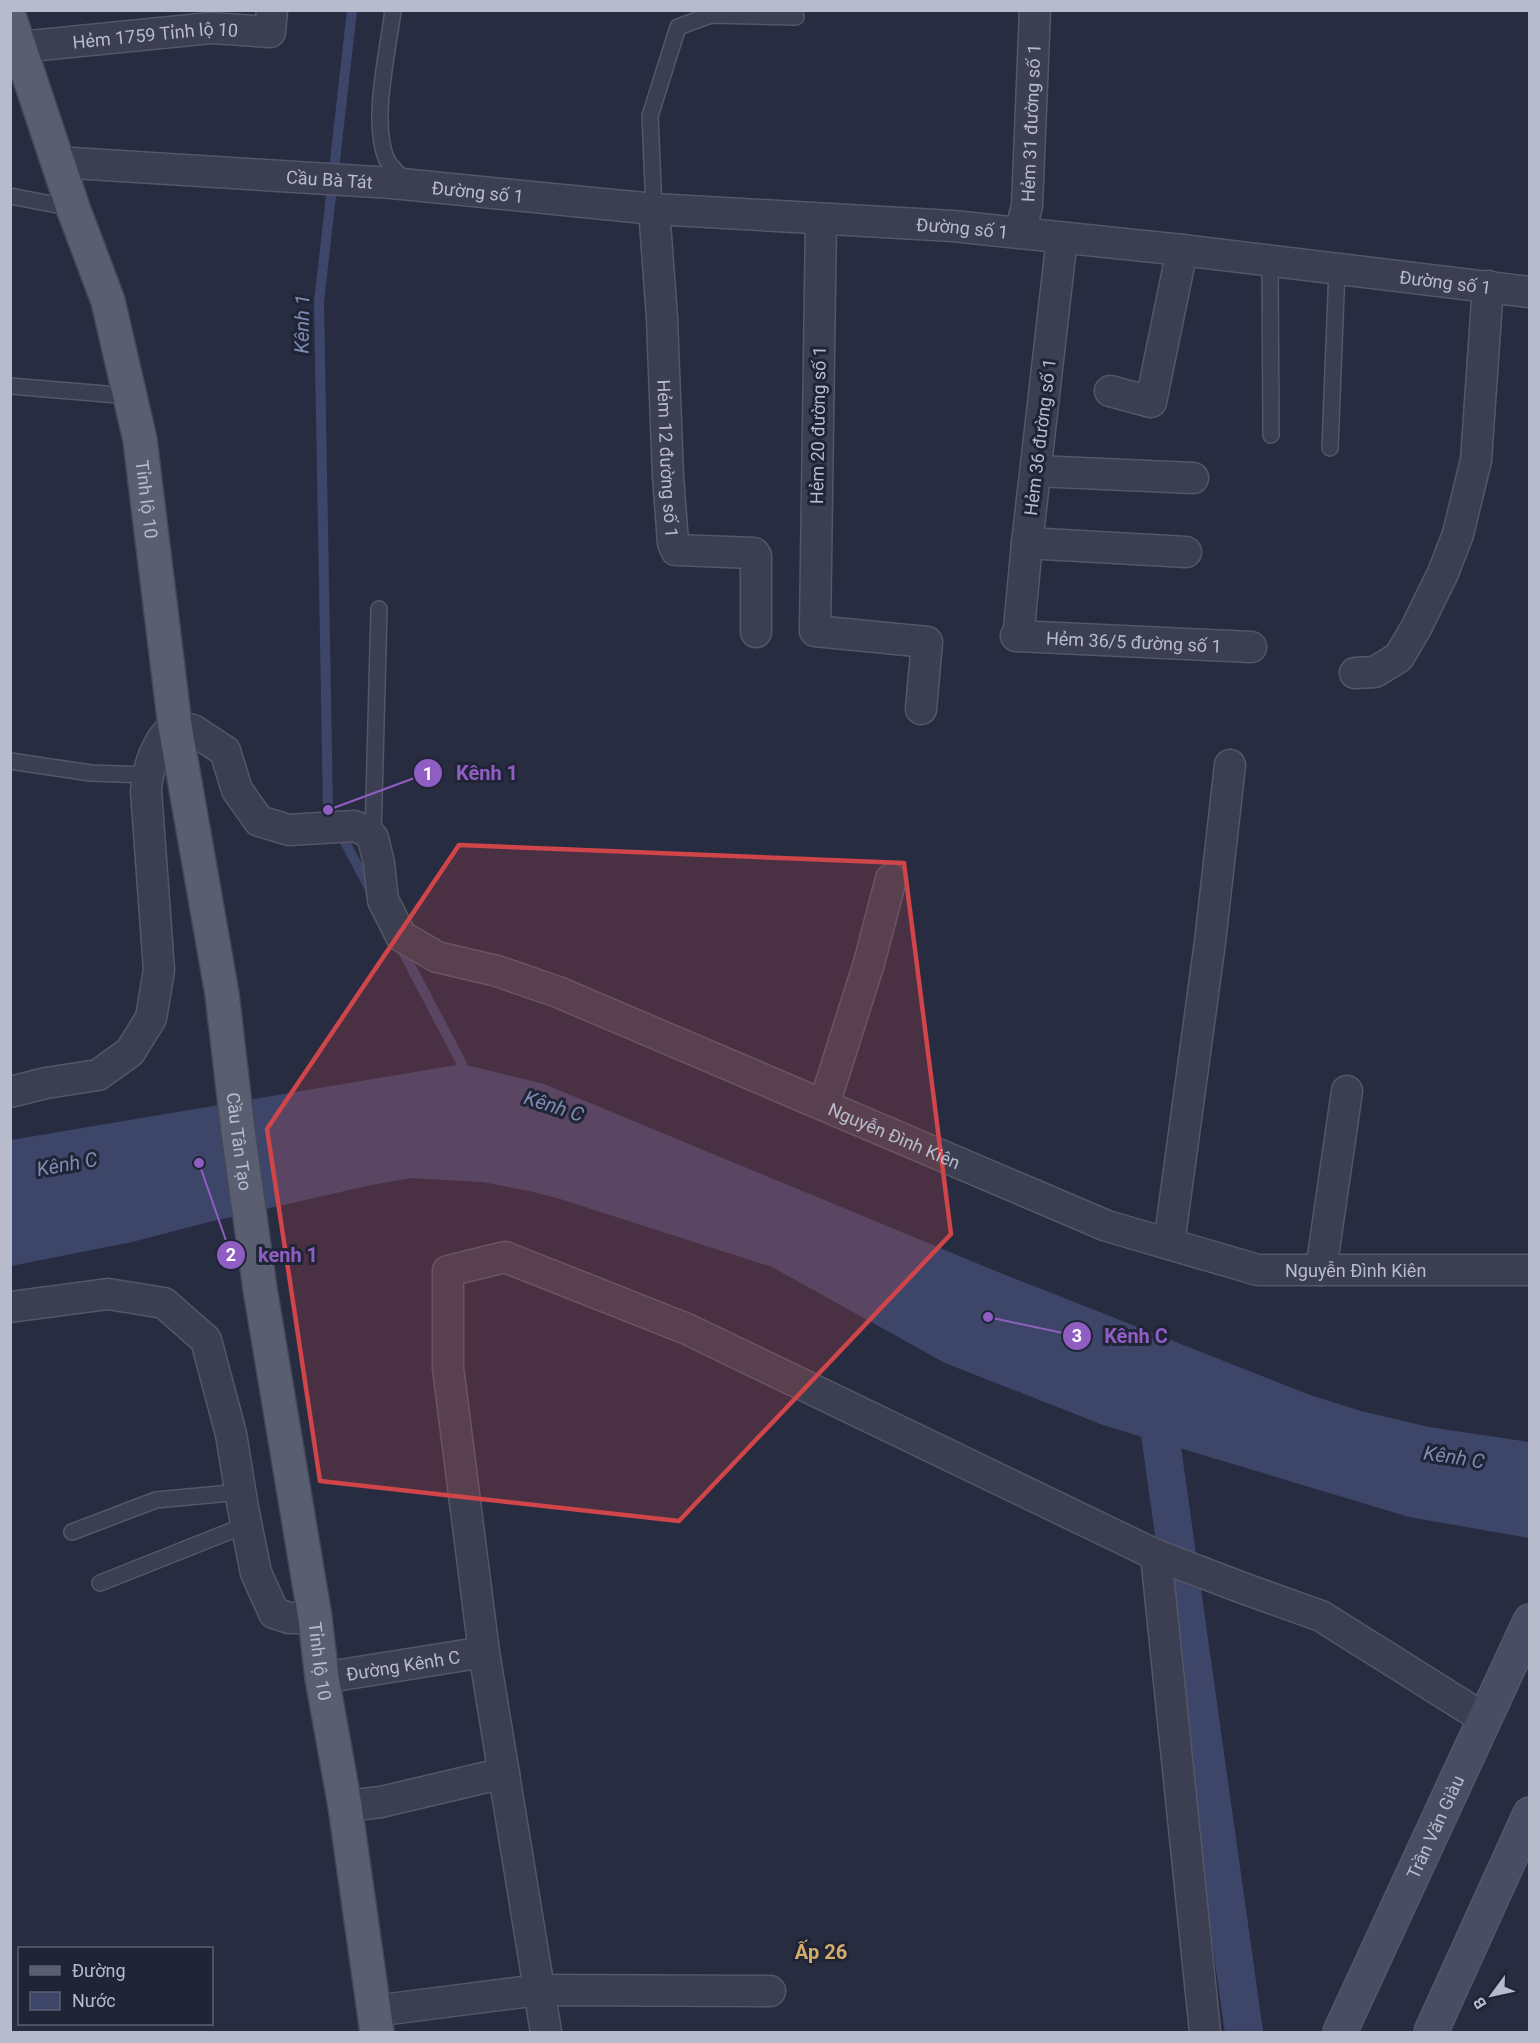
<svg xmlns="http://www.w3.org/2000/svg" width="1540" height="2043" font-family="Roboto,sans-serif">
  <style>
    .water { fill: #3d4669 }
    .lines { fill: none; stroke-linecap: round; stroke-linejoin: round }
    .stream { stroke: #3d4669; stroke-width: 10 }
    .canal { stroke: #3d4669; stroke-width: 38 }
    .service-casing { stroke: #535768; stroke-width: 18 }
    .minor-casing { stroke: #535768; stroke-width: 33 }
    .secondary-casing { stroke: #535768; stroke-width: 36 }
    .primary-casing { stroke: #45485a; stroke-width: 36 }
    .service { stroke: #3b3f51; stroke-width: 15 }
    .minor { stroke: #3b3f51; stroke-width: 30 }
    .secondary { stroke: #494d63; stroke-width: 33 }
    .primary { stroke: #595e70; stroke-width: 33 }
    .marked { fill: #d04549; fill-opacity: 0.2; stroke: #d04549; stroke-width: 4.5; stroke-linejoin: round }
    .labels { text-anchor: middle; dominant-baseline: central; stroke-width: 6; stroke-linejoin: round; paint-order: stroke }
    .street-label { font-size: 18px; fill: #b8bbcb; stroke: #1f2436 }
    .water-label { font-size: 20px; font-style: italic; fill: #808bb2; stroke: #1f2436 }
    .neighbourhood-label { font-size: 20px; font-weight: bold; fill: #d4ad6a; stroke: #1f2436 }
    .leader { fill: none; stroke: #905ec3; stroke-width: 2 }
    .callout-dot { fill: #905ec3; stroke: #1f2436; stroke-width: 2 }
    .mark-label { font-size: 18px; text-anchor: middle; font-weight: bold; fill: #fff }
    .callout-label { font-size: 20px; text-anchor: middle; font-weight: bold; fill: #905ec3; stroke: #1f2436; stroke-width: 6; stroke-linejoin: round; paint-order: stroke }
  </style>
  <rect width="100%" height="100%" fill="#272c41"/>
  <polygon class="water" points="462,1064 544,1084 998,1272 1310,1395 1361,1411 1429,1427 1529,1442 1529,1538 1409,1517 1103,1425 945,1363 772,1267 557,1198 529,1191 482,1182 412,1178 371,1185 209,1222 132,1242 11,1266 11,1140"/>
  <g class="lines">
    <g class="stream">
      <polyline points="352,10 319,302 328,810 372,893"/>
      <polyline points="399,944 462,1064 463,1077"/>
    </g>
    <polyline class="canal" points="1154,1391 1244,2032"/>
    <g class="service-casing">
      <g id="service">
        <path d="M 393,10 C 388,53 371,118 386,158 C 390,167 400,175 407,183"/>
        <polyline points="10,196 73,208"/>
        <polyline points="654,209 650,116 678,27 711,15 796,17"/>
        <polyline points="1270,260 1271,435"/>
        <polyline points="10,386 130,396"/>
        <polyline points="1330,448 1337,268"/>
        <polyline points="10,761 91,773 147,775"/>
        <polyline points="373,838 379,609"/>
        <polyline points="72,1532 156,1500 241,1492"/>
        <polyline points="100,1583 246,1525"/>
      </g>
    </g>
    <g class="minor-casing">
      <g id="minor">
        <path id="s1" d="M 20,47 L 211,28 L 270,32 L 272,10"/>
        <path id="s2" d="M 57,162 L 392,183 L 654,209 L 953,226 L 1182,250 L 1530,292"/>
        <path id="s3" d="M 654,209 L 662,318 L 668,476 L 673,543 L 676,550 L 754,553 L 756,556 L 756,632"/>
        <polyline points="821,219 815,631 927,642 921,709"/>
        <path id="s4" d="M 1020,233 L 1027,206 L 1035,10"/>
        <path id="s5" d="M 1062,238 L 1027,543 L 1019,629 L 1016,636 L 1251,647"/>
        <polyline points="1110,391 1151,402 1182,250"/>
        <polyline points="1036,471 1193,478"/>
        <polyline points="1027,543 1186,552"/>
        <polyline points="1355,673 1375,672 1399,657 1416,628 1443,573 1458,534 1476,460 1488,286"/>
        <path id="s6" d="M 10,1092 L 46,1083 L 98,1075 L 130,1052 L 151,1018 L 159,970 L 146,791 C 147,769 157,739 175,726 L 193,730 L 225,751 L 237,790 L 259,821 L 289,830 L 354,826 L 366,831 L 373,838 L 379,863 L 383,900 L 401,936 L 437,957 L 497,971 L 558,992 L 1107,1226 L 1258,1270 L 1530,1270"/>
        <polyline points="824,1105 869,963 891,879"/>
        <polyline points="1169,1244 1210,942 1230,765"/>
        <polyline points="1321,1270 1347,1091"/>
        <polyline points="10,1307 108,1294 164,1303 206,1340 231,1434 243,1508 256,1573 274,1613 289,1618 315,1618"/>
        <polyline points="1156,1555 1205,2032"/>
        <path id="s7" d="M 322,1678 L 484,1652"/>
        <polyline points="345,1806 381,1802 504,1773"/>
        <polyline points="374,2011 539,1990 770,1991"/>
        <polyline points="546,2032 484,1652 448,1368 448,1271 505,1257 687,1329 1156,1555 1248,1590 1321,1616 1485,1719"/>
      </g>
    </g>
    <g class="secondary-casing">
      <g id="secondary">
        <path id="s8" d="M 1340,2032 L 1530,1621"/>
        <polyline points="1431,2032 1530,1814"/>
      </g>
    </g>
    <g class="primary-casing">
      <g id="primary">
        <path id="s9" d="M 10,19 L 73,208 L 108,301 L 140,440 L 175,726 L 222,994 L 238,1131 L 260,1289 L 315,1618 L 322,1678 L 345,1806 L 377,2032"/>
      </g>
    </g>
    <use href="#service" class="service"/>
    <use href="#minor" class="minor"/>
    <use href="#secondary" class="secondary"/>
    <use href="#primary" class="primary"/>
  </g>
  <path class="marked" d="M 459,845 L 904,863 L 951,1234 L 679,1521 L 320,1481 L 267,1129 Z"/>
  <g class="labels">
    <g class="street-label">
      <text stroke="none"><textPath href="#s1" startOffset="136">Hẻm 1759 Tỉnh lộ 10</textPath></text>
      <text stroke="none"><textPath href="#s4" startOffset="111">Hẻm 31 đường số 1</textPath></text>
      <text stroke="none"><textPath href="#s2" startOffset="273">Cầu Bà Tát</textPath></text>
      <text stroke="none"><textPath href="#s2" startOffset="422">Đường số 1</textPath></text>
      <text stroke="none"><textPath href="#s2" startOffset="908">Đường số 1</textPath></text>
      <text stroke="none"><textPath href="#s2" startOffset="1394">Đường số 1</textPath></text>
      <text transform="translate(818 425) rotate(-89)">Hẻm 20 đường số 1</text>
      <text transform="translate(1040 437) rotate(-83)">Hẻm 36 đường số 1</text>
      <text stroke="none"><textPath href="#s3" startOffset="250">Hẻm 12 đường số 1</textPath></text>
      <text stroke="none"><textPath href="#s9" startOffset="501">Tỉnh lộ 10</textPath></text>
      <text stroke="none"><textPath href="#s5" startOffset="519">Hẻm 36/5 đường số 1</textPath></text>
      <text stroke="none"><textPath href="#s6" startOffset="1362">Nguyễn Đình Kiên</textPath></text>
      <text stroke="none"><textPath href="#s9" startOffset="1150">Cầu Tân Tạo</textPath></text>
      <text stroke="none"><textPath href="#s6" startOffset="1848">Nguyễn Đình Kiên</textPath></text>
      <text stroke="none"><textPath href="#s9" startOffset="1676">Tỉnh lộ 10</textPath></text>
      <text stroke="none"><textPath href="#s7" startOffset="82">Đường Kênh C</textPath></text>
      <text stroke="none"><textPath href="#s8" startOffset="226">Trần Văn Giàu</textPath></text>
    </g>
    <g class="water-label">
      <text transform="translate(302 324) rotate(-89)">Kênh 1</text>
      <text transform="translate(554 1106) rotate(18)">Kênh C</text>
      <text transform="translate(67 1164) rotate(-10)">Kênh C</text>
      <text transform="translate(1454 1457) rotate(9)">Kênh C</text>
    </g>
    <g class="neighbourhood-label">
      <text x="821" y="1952">Ấp 26</text>
    </g>
  </g>
  <path class="leader" d="M328 810L428 773M199 1163L231 1255M988 1317L1077 1336"/>
  <g class="callout-dot">
    <circle cx="328" cy="810" r="6"/>
    <circle cx="199" cy="1163" r="6"/>
    <circle cx="988" cy="1317" r="6"/>
    <circle cx="428" cy="773" r="15"/>
    <circle cx="231" cy="1255" r="15"/>
    <circle cx="1077" cy="1336" r="15"/>
  </g>
  <g class="mark-label">
    <text x="428" y="780">1</text>
    <text x="231" y="1261">2</text>
    <text x="1077" y="1342">3</text>
  </g>
  <g class="callout-label">
    <text x="487" y="780">Kênh 1</text>
    <text x="288" y="1262">kenh 1</text>
    <text x="1136" y="1343">Kênh C</text>
  </g>
  <rect width="1540" height="2043" fill="none" stroke="#b8bbcb" stroke-width="24"/>
  <rect x="18" y="1947" width="195" height="78" fill="#1f2436" stroke="#5c6072" stroke-width="1.5"/>
  <rect x="30" y="1966" width="30" height="9" fill="#595e70" stroke="#5c6072" stroke-width="1.5"/>
  <text x="72" y="1977" font-size="18" fill="#b8bbcb">Đường</text>
  <rect x="30" y="1992" width="30" height="18" fill="#3d4669" stroke="#5c6072" stroke-width="1.5"/>
  <text x="72" y="2007" font-size="18" fill="#b8bbcb">Nước</text>
  <g transform="translate(1492 1995) rotate(237)" stroke="#1f2436" stroke-width="4.5" paint-order="stroke">
  <path d="M0-4.5L10 22L0 15L-10 22Z" fill="#b8bbcb"/>
  <text y="-9" font-size="16" font-weight="bold" text-anchor="middle" fill="#b8bbcb">B</text>
  </g>
</svg>
